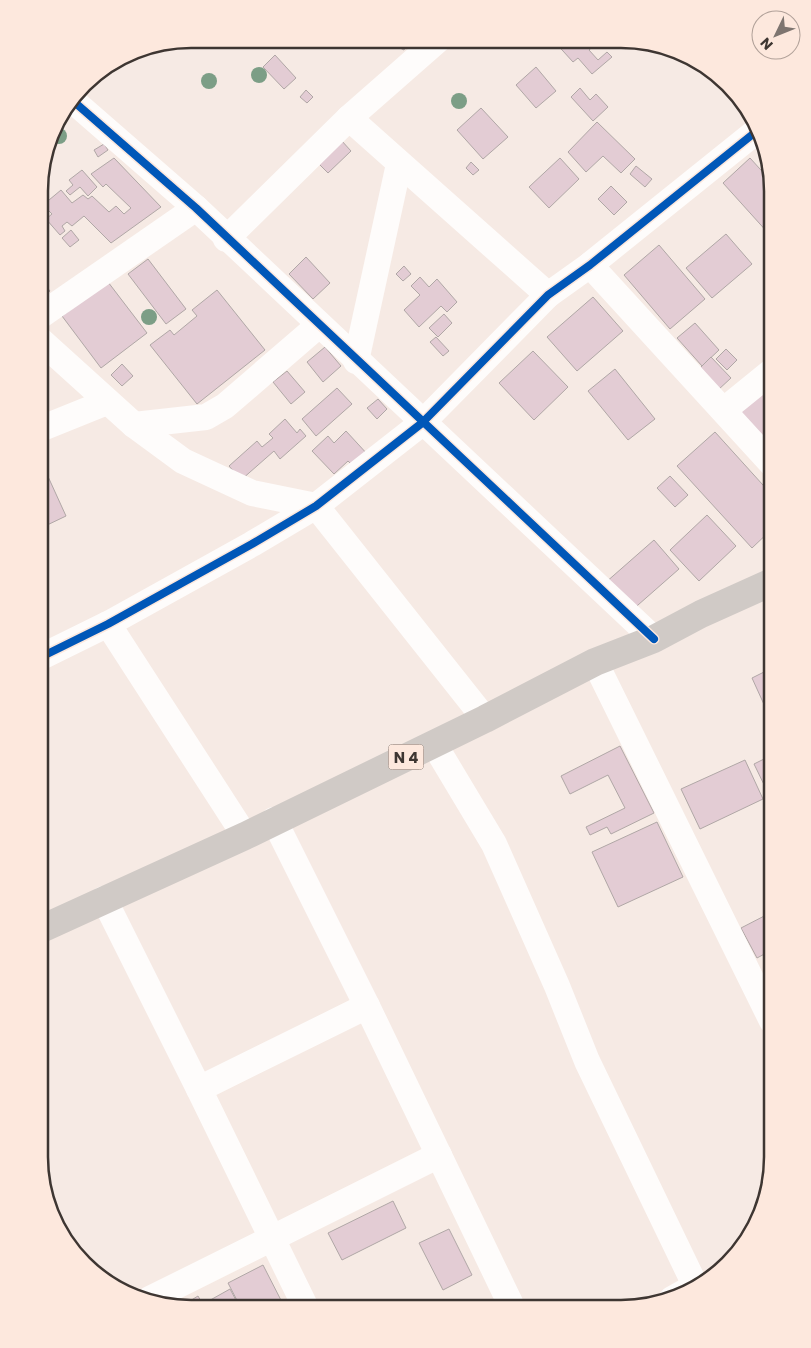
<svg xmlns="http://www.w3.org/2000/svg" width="811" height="1348" font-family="Poppins,sans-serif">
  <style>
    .building { fill: #e3ccd4; stroke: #b0a7a6 }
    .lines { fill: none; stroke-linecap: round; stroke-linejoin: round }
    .street { stroke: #fefcfb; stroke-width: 26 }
    .primary { stroke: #d0cac6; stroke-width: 28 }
    .cycleway-casing { stroke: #fde8dd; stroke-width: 11 }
    .cycleway { stroke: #0057b8; stroke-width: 8 }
    .tree { fill: #7c9e86 }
    .labels { text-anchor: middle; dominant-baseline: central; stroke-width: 4; stroke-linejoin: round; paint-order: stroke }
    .shield { fill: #fde8dd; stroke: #776b65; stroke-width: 1 }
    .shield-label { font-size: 15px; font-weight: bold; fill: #3e3632 }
    .rim { fill: none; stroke: #3e3632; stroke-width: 2.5 }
  </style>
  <rect width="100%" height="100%" fill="#f6eae4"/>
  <g class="building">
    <polygon points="382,39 409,39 404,50"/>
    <polygon points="553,40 596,40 598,42 589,50 598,60 607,52 612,57 592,74 578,58 573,62"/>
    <polygon points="618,40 636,40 625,49"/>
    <polygon points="275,55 296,78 284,89 263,67"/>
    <polygon points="536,67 556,91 536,108 516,85"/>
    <polygon points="580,88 590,100 596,94 608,107 593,121 571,97"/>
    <polygon points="306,90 313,97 307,103 300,97"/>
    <polygon points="481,108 508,137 483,159 457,130"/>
    <polygon points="597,122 635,159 621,173 603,156 586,172 568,152"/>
    <polygon points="341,140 351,151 328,173 318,163"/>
    <polygon points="104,144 108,150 98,157 94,150"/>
    <polygon points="114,158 161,207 111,243 84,216 72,226 67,222 62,226 65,231 60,235 46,219 52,214 43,205 61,190 72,203 83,195 88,199 92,196 109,212 116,206 124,214 131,208 106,184 103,187 91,174"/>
    <polygon points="560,158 579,179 549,208 529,187"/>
    <polygon points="750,158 770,180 772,191 772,231 769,234 723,183"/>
    <polygon points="471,162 479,170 473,175 466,168"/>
    <polygon points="636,166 652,179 645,187 630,174"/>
    <polygon points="82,170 97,187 88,196 80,187 70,195 66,191 73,185 69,180"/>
    <polygon points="611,186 627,202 614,215 598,199"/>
    <polygon points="71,230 79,240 70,247 62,238"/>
    <polygon points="726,234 752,264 712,298 686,268"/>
    <polygon points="659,245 705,299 670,329 624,275"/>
    <polygon points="306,257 330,283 313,299 289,274"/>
    <polygon points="148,259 186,309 166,324 128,274"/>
    <polygon points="404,266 411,274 403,281 396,274"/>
    <polygon points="420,277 429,287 437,279 457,302 447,312 441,306 419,327 404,310 420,295 411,286"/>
    <polygon points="40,279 50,291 40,299"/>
    <polygon points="108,282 147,333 101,368 62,316"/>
    <polygon points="217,290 265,350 197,404 150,345 170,330 174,335 197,316 192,310"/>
    <polygon points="593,297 623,331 577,371 547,337"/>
    <polygon points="444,314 452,323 438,337 429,328"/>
    <polygon points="695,323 719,350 702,366 677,338"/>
    <polygon points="436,337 449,351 443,356 430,342"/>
    <polygon points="325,347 341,366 323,382 307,362"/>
    <polygon points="726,349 737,360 727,370 716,359"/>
    <polygon points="533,351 568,387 534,420 499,383"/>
    <polygon points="711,357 731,378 718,390 699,369"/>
    <polygon points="122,364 133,376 122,386 111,375"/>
    <polygon points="615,369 655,419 628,440 588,391"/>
    <polygon points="287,371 305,392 291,404 273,382"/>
    <polygon points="772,379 772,455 735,411"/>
    <polygon points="337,388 352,404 316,436 302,419"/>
    <polygon points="378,399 387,409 377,419 367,408"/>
    <polygon points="285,419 297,433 300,429 306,436 280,459 274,451 241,480 229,466 257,441 262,447 273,438 269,434"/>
    <polygon points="346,431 369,456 355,468 348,461 334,474 312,451 328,436 334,443"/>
    <polygon points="715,432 772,495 772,529 752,548 677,466"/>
    <polygon points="40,459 66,516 43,527 40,521"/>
    <polygon points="670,476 688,495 675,507 657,488"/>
    <polygon points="707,515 736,546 699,581 670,550"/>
    <polygon points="654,540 679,569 630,612 605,583"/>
    <polygon points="772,668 772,722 752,678"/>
    <polygon points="620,746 654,813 611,834 607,827 590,835 586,827 625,808 608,775 570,794 561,776"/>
    <polygon points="766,758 772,771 772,801 754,764"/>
    <polygon points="745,760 763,799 700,829 681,789"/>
    <polygon points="657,822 683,877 618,907 592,852"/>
    <polygon points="772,912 772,950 757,958 741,928"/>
    <polygon points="393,1201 406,1228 342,1260 328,1233"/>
    <polygon points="449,1229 472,1275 443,1290 419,1243"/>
    <polygon points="263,1265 285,1308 241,1308 228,1283"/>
    <polygon points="230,1289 237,1302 226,1308 207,1308 205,1303"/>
    <polygon points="198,1296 205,1308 181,1308 180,1307"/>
  </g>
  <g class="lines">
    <g class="street">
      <polyline points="72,100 196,208 654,639"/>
      <polyline points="349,118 548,295"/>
      <polyline points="226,239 349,118 439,39"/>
      <polyline points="590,265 772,464"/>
      <polyline points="40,316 196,208"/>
      <polyline points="40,340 134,425 183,461 252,493 316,506 485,719"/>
      <polyline points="356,361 399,164"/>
      <polyline points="724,410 772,371"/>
      <polyline points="134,425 206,417 225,406 319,325"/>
      <polyline points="40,429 107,402"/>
      <polyline points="108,624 245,836"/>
      <polyline points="39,658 108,624 252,544 316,506 422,423 548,295 590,265 758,130"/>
      <polyline points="595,662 772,1021"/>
      <polyline points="434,744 494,844 557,986 587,1061 695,1285"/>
      <polyline points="274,820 367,1006 513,1309"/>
      <polyline points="104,899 199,1089 306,1308"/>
      <polyline points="199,1089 367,1006"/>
      <polyline points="150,1299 439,1155"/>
      <polyline points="672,1299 688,1290"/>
    </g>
    <polyline class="primary" points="39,930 245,836 485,719 595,662 654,639 701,614 772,582"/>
    <g class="cycleway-casing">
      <g id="cycleway">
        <polyline points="72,100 196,208 654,639"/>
        <polyline points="39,658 108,624 252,544 316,506 422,423 548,295 590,265 758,130"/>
      </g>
    </g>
    <use href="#cycleway" class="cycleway"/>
  </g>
  <g class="tree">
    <circle cx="259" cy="75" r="8"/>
    <circle cx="209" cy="81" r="8"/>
    <circle cx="459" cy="101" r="8"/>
    <circle cx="59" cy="136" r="8"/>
    <circle cx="149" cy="317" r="8"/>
  </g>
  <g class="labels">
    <rect class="shield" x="388.5" y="744.5" width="35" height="25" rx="4"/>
    <g class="shield-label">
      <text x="406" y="757">N 4</text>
    </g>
  </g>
  <path d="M0 0H811V1348H0ZM191 48H621A143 143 0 0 1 764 191V1157A143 143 0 0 1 621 1300H191A143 143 0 0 1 48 1157V191A143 143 0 0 1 191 48Z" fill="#fde8dd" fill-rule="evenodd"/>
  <path class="rim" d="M191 48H621A143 143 0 0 1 764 191V1157A143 143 0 0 1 621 1300H191A143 143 0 0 1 48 1157V191A143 143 0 0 1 191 48Z"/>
  <g transform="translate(776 35) rotate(227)"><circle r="24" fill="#fde8dd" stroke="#b1a199"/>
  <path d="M0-4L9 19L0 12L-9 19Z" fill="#7e7570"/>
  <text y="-8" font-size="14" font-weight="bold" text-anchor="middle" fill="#3e3632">N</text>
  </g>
</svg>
